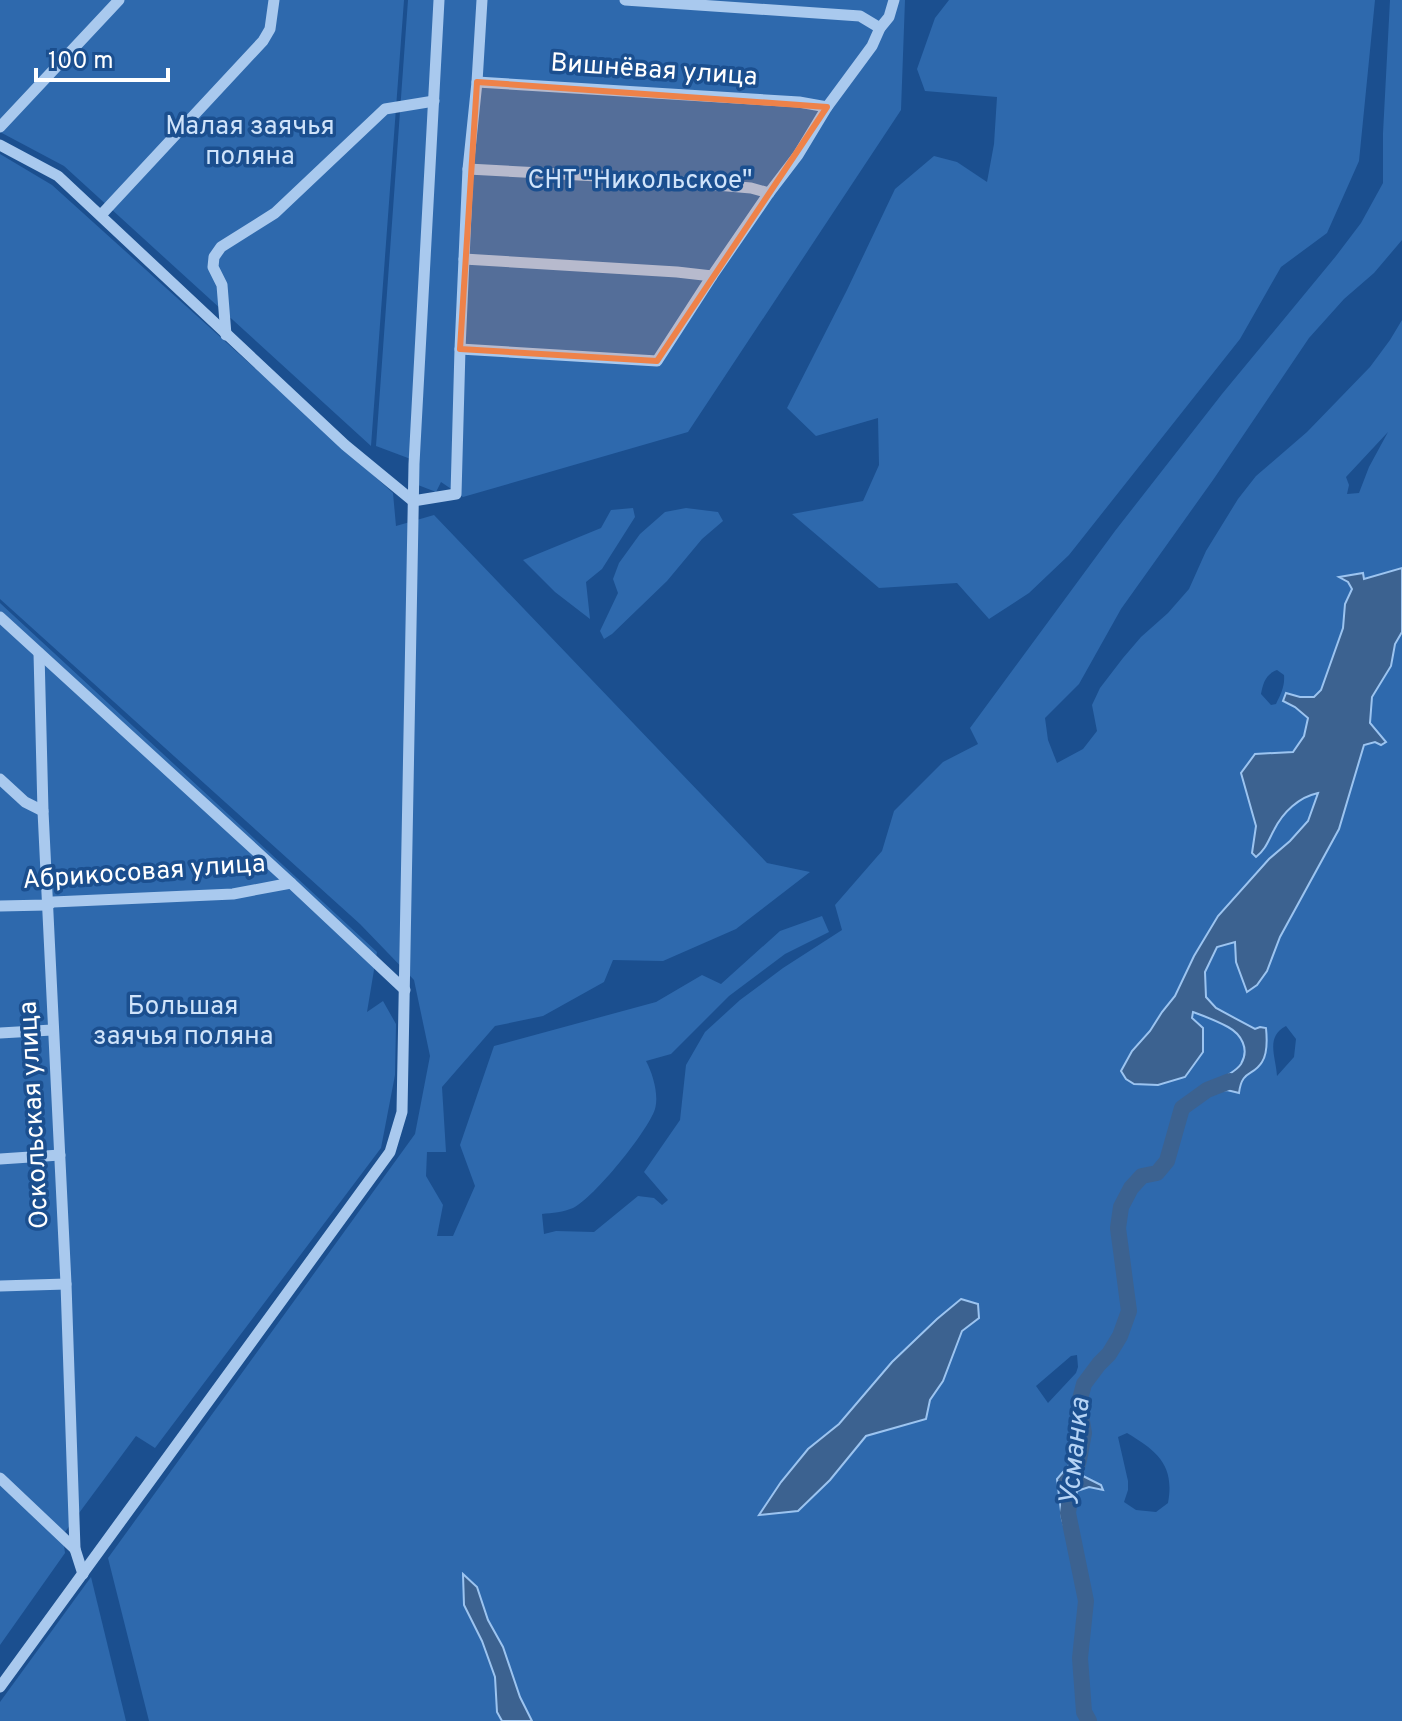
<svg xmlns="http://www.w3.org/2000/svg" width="1402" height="1721" font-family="Overpass,sans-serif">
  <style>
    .green { fill: #2e69ad; fill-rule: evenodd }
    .water { fill: #3c6290; stroke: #9cc4f0; stroke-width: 2 }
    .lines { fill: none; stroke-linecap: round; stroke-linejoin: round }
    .river { stroke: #3c6290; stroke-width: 16 }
    .minor { stroke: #a9c9ee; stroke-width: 11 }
    .marked { fill: #ee8249; fill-opacity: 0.2; stroke: #ee8249; stroke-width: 6; stroke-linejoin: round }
    .labels { text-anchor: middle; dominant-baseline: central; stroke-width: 7; stroke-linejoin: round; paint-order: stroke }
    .street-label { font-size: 26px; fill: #fff; stroke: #1b4f8f }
    .park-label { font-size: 26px; fill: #cfe3fa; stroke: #1b4f8f }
    .water-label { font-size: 28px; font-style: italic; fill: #b5d3f5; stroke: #1b4f8f }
  </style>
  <rect width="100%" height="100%" fill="#1b4f8f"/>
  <g class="green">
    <polygon points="0,0 404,0 371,446 64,166 0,132"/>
    <polygon points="408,0 905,0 901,110 688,432 463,497 441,482 436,492 418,485 416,461 376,446"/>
    <polygon points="949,0 1375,0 1359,161 1327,233 1281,267 1240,339 1069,555 1029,593 989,619 957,583 879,588 792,514 863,501 879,465 878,418 816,436 787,408 847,290 895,189 934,156 957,162 987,182 994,144 997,97 925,91 917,69 935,18"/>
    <path d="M 1390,0 L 1402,0 L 1402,240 L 1374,273 L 1344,299 L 1309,338 L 1213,480 L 1121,609 L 1079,684 L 1045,718 L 1048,740 L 1057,763 L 1083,749 L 1097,731 L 1092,705 L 1100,688 L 1123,658 L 1141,637 L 1168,613 L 1189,589 L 1206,551 L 1238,499 L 1256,476 L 1307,432 L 1370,367 L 1390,340 L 1402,320 L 1402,1721 L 149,1721 L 108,1558 L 415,1134 L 430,1056 L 414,980 L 360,924 L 0,599 L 0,154 L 52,185 L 393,493 L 396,526 L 434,515 L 767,863 L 810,872 L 736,929 L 663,961 L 613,960 L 604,982 L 543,1016 L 495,1026 L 442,1087 L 446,1152 L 427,1152 L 426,1176 L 443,1205 L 437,1236 L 453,1236 L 475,1186 L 460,1145 L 494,1046 L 656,1002 L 702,975 L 721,984 L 780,931 L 822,916 L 829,932 L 785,954 L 729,996 L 671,1054 L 646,1061 C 653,1074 659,1095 655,1109 C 648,1131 594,1198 573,1208 C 564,1212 552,1213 542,1214 L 544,1234 L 556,1231 L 594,1232 L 638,1196 L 654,1198 L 662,1205 L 668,1200 L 644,1172 L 680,1120 L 686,1065 L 705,1032 L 740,1000 L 783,968 L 842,930 L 835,905 L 882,851 L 894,811 L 943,762 L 978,744 L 970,728 L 1115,531 L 1222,394 L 1336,256 L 1361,223 L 1383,183 L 1383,133 ZM 1388,432 L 1369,467 L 1359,493 L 1347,494 L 1349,485 L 1346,477 ZM 1277,670 L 1284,675 C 1285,686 1281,694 1276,704 L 1271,705 L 1261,694 C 1263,683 1266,674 1277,670 ZM 1286,1026 L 1296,1039 L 1294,1057 L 1277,1076 C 1276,1057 1265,1037 1286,1026 ZM 1077,1355 L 1078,1367 L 1076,1373 L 1048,1403 L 1036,1386 L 1071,1356 ZM 1127,1433 C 1157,1451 1175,1465 1168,1503 L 1156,1512 L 1136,1510 L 1124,1502 L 1128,1490 L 1128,1481 L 1118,1437 Z"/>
    <polygon points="633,508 635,517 602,569 586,582 590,619 555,592 523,560 601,528 611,510"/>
    <polygon points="686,508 718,512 723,521 702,539 667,581 612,634 604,639 600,631 618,593 613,579 619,563 640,534 665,512"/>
    <polygon points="0,603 377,952 367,1012 383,1001 396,1024 395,1075 381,1148 155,1448 136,1436 65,1532 62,1530 65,1553 0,1645"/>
    <polygon points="91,1577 126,1721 0,1721 0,1702"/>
  </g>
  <g class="water">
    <path d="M 1402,568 L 1402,632 L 1395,644 L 1391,666 L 1372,697 L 1370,723 L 1386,742 L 1381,745 L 1375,742 L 1364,745 L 1339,829 L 1280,937 L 1267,971 L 1257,985 L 1247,992 L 1236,962 L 1235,942 L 1217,947 L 1205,972 L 1206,997 L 1216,1008 L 1255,1029 L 1260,1027 L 1266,1028 C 1267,1038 1268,1053 1262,1062 C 1253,1077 1242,1069 1239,1093 L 1227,1090 L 1213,1092 L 1209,1085 C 1219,1080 1235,1073 1241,1064 C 1250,1049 1241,1034 1228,1027 C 1217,1021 1204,1016 1193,1012 L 1192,1018 L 1203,1028 L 1203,1052 L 1185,1077 L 1158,1085 L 1134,1084 L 1126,1079 L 1121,1071 L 1132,1051 L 1150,1031 L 1162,1012 L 1175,996 L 1194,956 L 1218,916 L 1269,859 L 1290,841 L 1308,821 L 1318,793 C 1299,797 1283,812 1274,830 C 1268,841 1266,849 1256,857 L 1252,853 L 1256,826 L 1241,773 L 1255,754 L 1293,752 L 1304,736 L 1308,718 L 1295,707 L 1283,701 L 1286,693 L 1300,697 L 1314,697 L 1321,690 L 1343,628 L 1345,604 L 1352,589 L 1348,582 L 1339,577 L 1363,573 L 1364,579 Z"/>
    <polygon points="961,1299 978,1304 979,1318 962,1331 943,1381 930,1400 926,1419 866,1436 830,1480 798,1511 759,1515 781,1482 808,1449 839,1424 892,1362 937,1319"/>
    <polygon points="1075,1458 1082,1463 1083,1476 1101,1485 1103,1490 1089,1487 1077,1491 1073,1512 1074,1526 1065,1529 1062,1519 1057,1479"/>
    <polygon points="463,1574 477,1587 488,1620 503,1647 520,1697 532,1721 502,1721 497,1712 495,1677 482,1641 464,1605"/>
  </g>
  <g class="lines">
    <g class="river">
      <polyline points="1073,1479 1079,1460 1084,1433 1079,1403 1084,1384 1099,1364 1109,1354 1120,1336 1129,1311 1118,1228 1121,1207 1131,1188 1142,1176 1157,1173 1167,1161 1182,1108 1207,1090 1230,1081"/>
      <polyline points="1069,1506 1068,1513 1086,1601 1080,1658 1084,1712 1089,1721"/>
    </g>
    <g class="minor">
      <polyline points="625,0 860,16 880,28"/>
      <polyline points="477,82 799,102 827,107"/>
      <polyline points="0,127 119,0"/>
      <polyline points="0,145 58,176 345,445 413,501 456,494 460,349 468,169 477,82 482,0"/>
      <polyline points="468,169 635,178 751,188 769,193"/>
      <polyline points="101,215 263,41 270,29 274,0"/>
      <polyline points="464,259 677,272 712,276"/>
      <polyline points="226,335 222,285 213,267 214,257 221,247 275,213 385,109 434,101"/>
      <polyline points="460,349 657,361 712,276 769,193 798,155 827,107 872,46 880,28 889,17 894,0"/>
      <polyline points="0,617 291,883 405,990"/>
      <polyline points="39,653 43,811 66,1284 75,1549 83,1574"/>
      <polyline points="0,779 25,802 43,811"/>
      <polyline points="0,906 47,905 53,902 233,894 291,883"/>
      <polyline points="0,1033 52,1030"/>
      <polyline points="0,1159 60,1155"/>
      <polyline points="0,1286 66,1284"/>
      <polyline points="0,1478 75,1549"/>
      <polyline points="0,1687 390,1152 402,1112 414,464 439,0"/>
    </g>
  </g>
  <path class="marked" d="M 477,82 L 827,107 L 657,361 L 460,349 Z"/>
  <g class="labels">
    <g class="street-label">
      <text transform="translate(654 71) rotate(4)">Вишнёвая улица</text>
      <text transform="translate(144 873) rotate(-4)">Абрикосовая улица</text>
      <text transform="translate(35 1115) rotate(-93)">Оскольская улица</text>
    </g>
    <g class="park-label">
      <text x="250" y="127">Малая заячья<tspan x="250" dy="30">поляна</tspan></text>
      <text x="640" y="181">СНТ "Никольское"</text>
      <text x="183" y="1007">Большая<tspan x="183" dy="30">заячья поляна</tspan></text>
    </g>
    <g class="water-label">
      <text transform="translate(1076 1452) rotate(-84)">Усманка</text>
    </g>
  </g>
  <path d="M36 68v12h132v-12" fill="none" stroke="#ffffff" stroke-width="4"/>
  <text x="48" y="68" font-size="24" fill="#ffffff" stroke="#1b4f8f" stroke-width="6" paint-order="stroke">100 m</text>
</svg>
